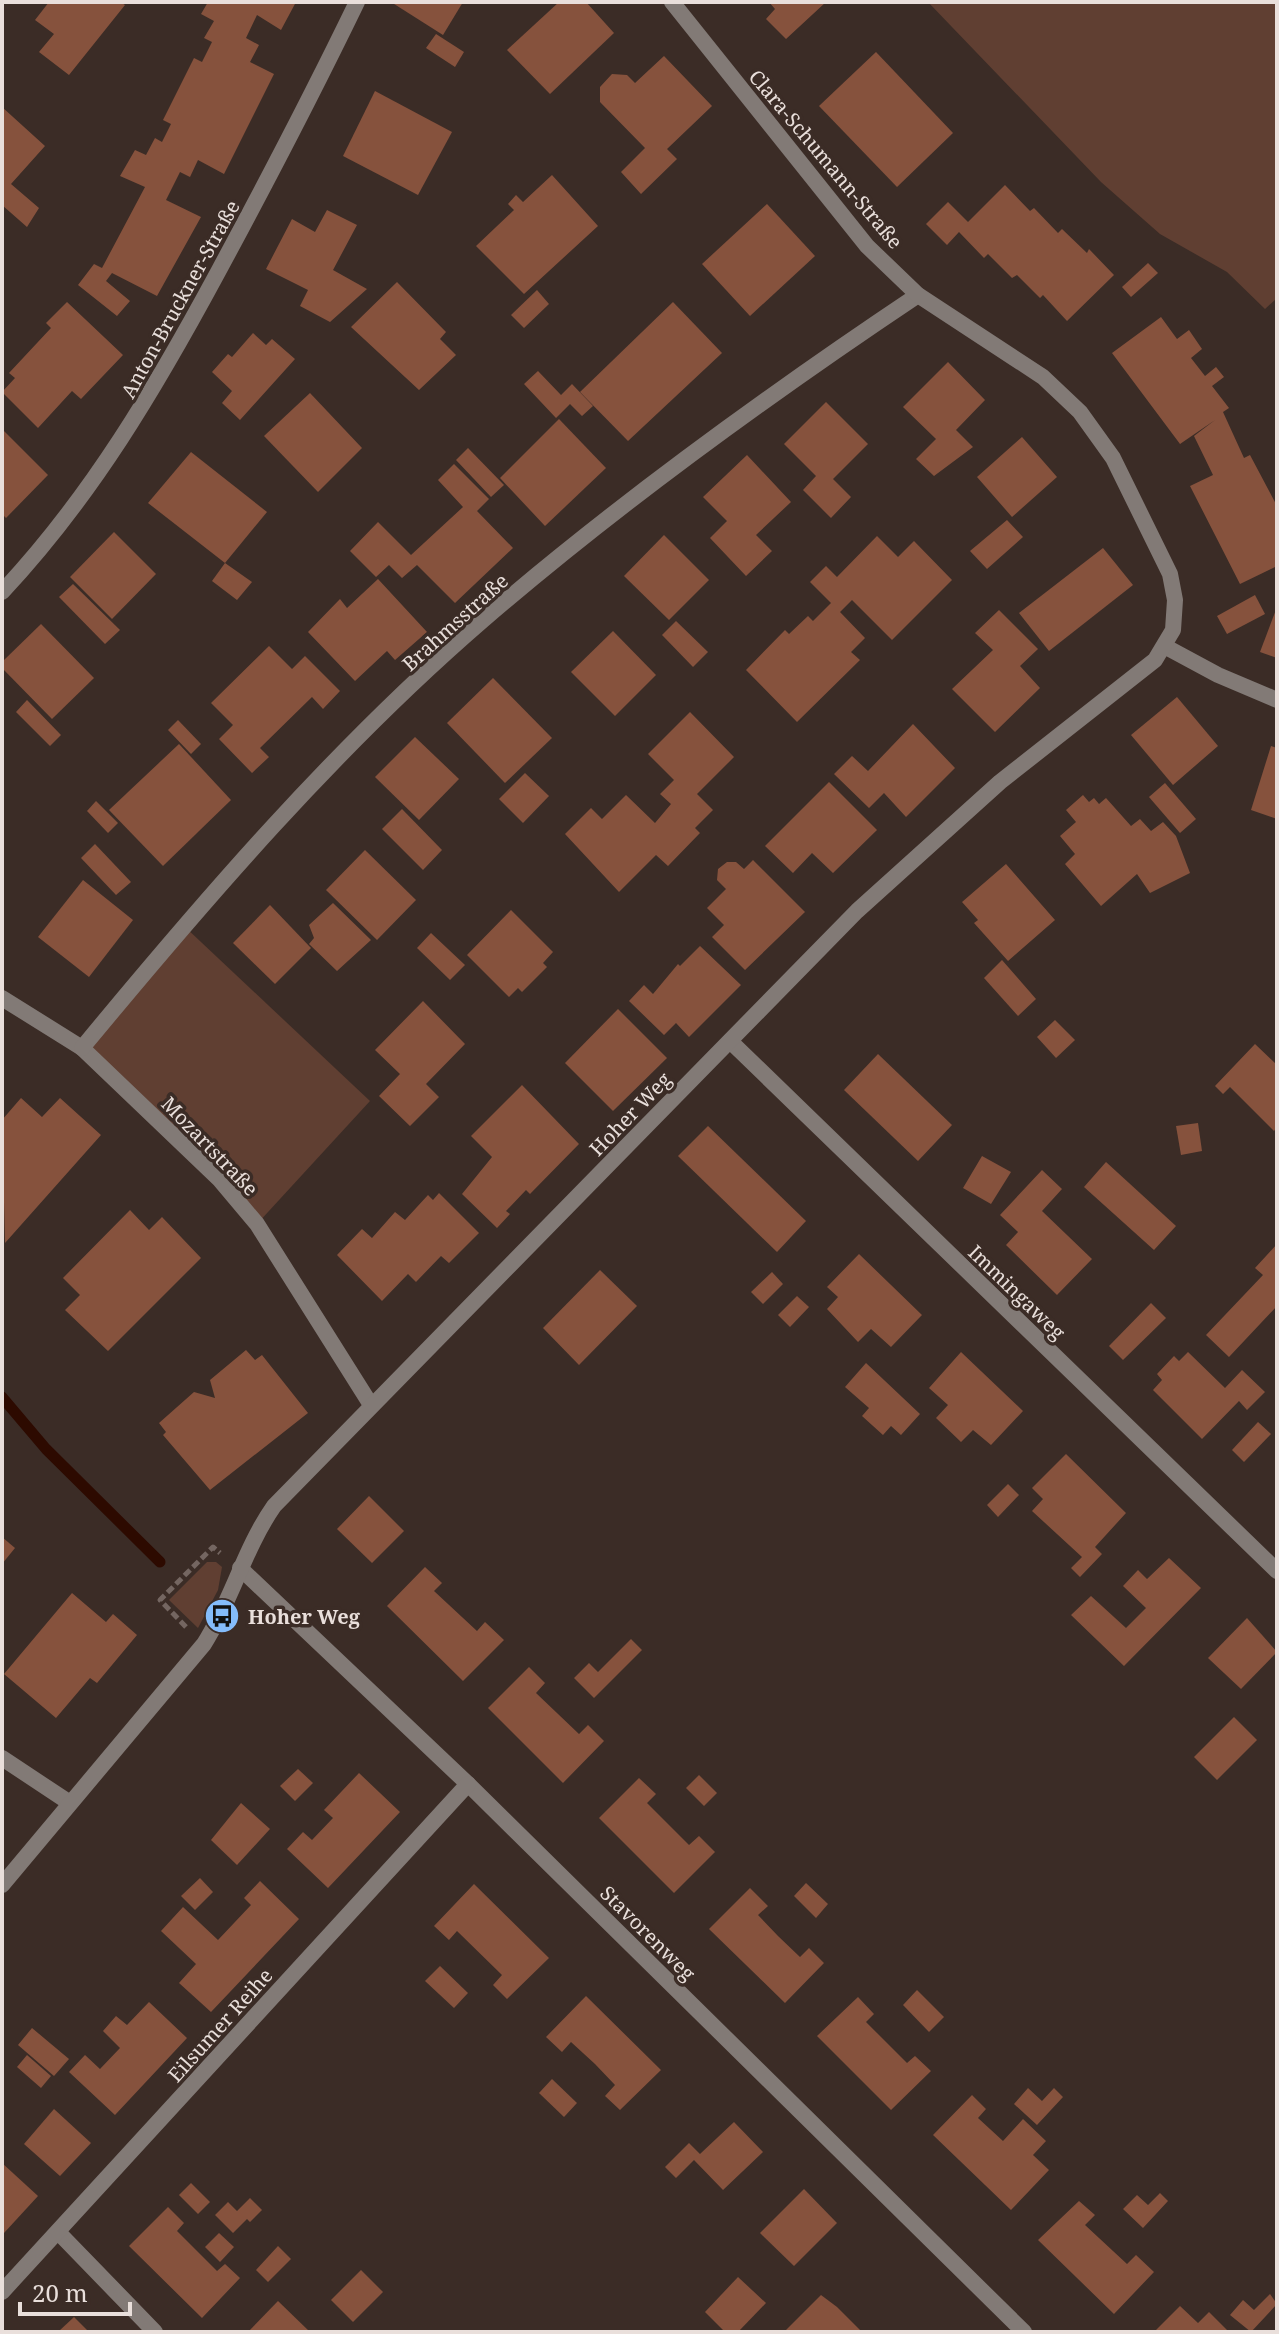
<svg xmlns="http://www.w3.org/2000/svg" width="1279" height="2334" font-family="'Noto Serif',serif">
  <style>
    .green { fill: #603f32 }
    .lines { fill: none; stroke-linecap: round; stroke-linejoin: round }
    .stream { stroke: #2d0a00; stroke-width: 11 }
    .building { fill: #86523d }
    .path { stroke: #746661; stroke-width: 5; stroke-dasharray: 8 4; stroke-linecap: butt }
    .street { stroke: #827a76; stroke-width: 16 }
    .labels { text-anchor: middle; dominant-baseline: central; stroke-width: 7; stroke-linejoin: round; paint-order: stroke }
    .street-label { font-size: 20px; fill: #e9dfdb; stroke: #3b2c26 }
    .poi-label { font-size: 20px; font-weight: bold; fill: #e9dfdb; stroke: #3b2c26; text-anchor: start }
  </style>
  <rect width="100%" height="100%" fill="#3b2c26"/>
  <g class="green">
    <polygon points="928,2 1277,2 1277,298 1265,309 1227,272 1160,234 1101,182"/>
    <polygon points="184,926 370,1101 257,1224 82,1048"/>
    <polygon points="207,1562 216,1562 222,1567 218,1590 198,1628 169,1600"/>
  </g>
  <g class="lines">
    <polyline class="stream" points="2,1397 46,1449 160,1562"/>
  </g>
  <g class="building">
    <polygon points="49,2 120,2 125,5 69,75 39,52 54,34 35,20"/>
    <polygon points="208,2 296,2 281,30 257,15 246,38 259,45 250,62 274,74 224,174 198,160 190,177 180,172 166,200 201,217 157,296 112,273 106,281 130,301 117,316 78,285 94,264 102,268 145,187 120,176 135,150 146,155 155,138 162,142 171,124 163,120 194,58 202,62 212,42 204,38 214,21 201,14"/>
    <polygon points="391,2 463,2 443,35"/>
    <polygon points="559,2 586,2 614,33 550,94 507,50"/>
    <polygon points="769,2 826,2 786,39 766,19 775,9"/>
    <polygon points="436,34 464,52 455,67 426,48"/>
    <polygon points="876,52 953,133 897,187 819,106"/>
    <polygon points="664,56 712,106 667,149 677,159 641,194 621,172 645,148 600,102 600,87 612,74 627,75 635,83"/>
    <polygon points="375,91 452,132 418,195 343,156"/>
    <polygon points="2,107 45,146 11,184 39,208 27,227 2,205"/>
    <polygon points="552,175 598,226 524,294 476,246 514,210 508,204 516,195 523,202"/>
    <polygon points="1005,185 1030,211 1034,208 1058,233 1062,229 1087,253 1089,249 1114,275 1067,321 1043,295 1040,298 1017,275 1012,278 988,254 984,258 959,232 947,245 926,224 948,202 968,222"/>
    <polygon points="767,204 815,256 750,316 702,264"/>
    <polygon points="327,210 357,225 333,270 367,289 330,322 300,306 308,290 266,269 292,219 315,232"/>
    <polygon points="1148,263 1158,273 1131,297 1122,287"/>
    <polygon points="397,282 446,332 440,339 456,355 419,390 351,327"/>
    <polygon points="537,290 549,304 524,328 511,315"/>
    <polygon points="67,302 123,355 81,399 72,391 38,428 2,392 15,378 9,373 51,328 46,323"/>
    <polygon points="673,302 722,353 628,441 580,392"/>
    <polygon points="1161,317 1177,339 1189,330 1202,349 1191,358 1205,376 1216,367 1224,377 1212,386 1229,408 1223,412 1244,458 1250,455 1277,506 1277,566 1240,584 1190,486 1213,475 1194,436 1215,420 1180,444 1112,353"/>
    <polygon points="253,333 266,345 272,339 295,359 240,420 222,403 232,391 212,372 228,354 232,357"/>
    <polygon points="948,362 985,400 956,430 973,447 934,476 916,459 936,439 903,407"/>
    <polygon points="538,371 561,395 572,384 593,406 582,416 570,404 556,418 524,384"/>
    <polygon points="310,393 362,448 318,492 264,436"/>
    <polygon points="826,402 868,444 833,479 851,497 831,518 803,490 816,476 784,444"/>
    <polygon points="559,419 606,468 545,526 500,478"/>
    <polygon points="4,431 48,475 6,518 2,514"/>
    <polygon points="1022,437 1057,477 1012,517 977,477"/>
    <polygon points="468,448 504,485 491,497 456,460"/>
    <polygon points="191,452 267,512 225,563 148,503"/>
    <polygon points="747,455 791,502 756,535 772,551 746,576 710,538 727,521 703,497"/>
    <polygon points="454,464 489,499 477,511 513,548 455,603 417,565 402,578 389,565 376,577 350,551 378,522 411,555 463,507 438,480"/>
    <polygon points="1007,520 1023,537 987,569 970,551"/>
    <polygon points="114,532 156,574 112,619 70,577"/>
    <polygon points="664,535 709,580 669,620 624,576"/>
    <polygon points="877,536 898,557 914,541 952,580 892,640 852,600 840,612 865,638 851,652 860,660 797,722 746,670 785,630 789,634 808,616 813,621 831,603 810,582 826,566 837,577"/>
    <polygon points="1103,548 1133,585 1049,651 1019,613"/>
    <polygon points="225,563 252,582 237,600 212,581"/>
    <polygon points="378,579 427,632 395,660 387,651 355,681 308,632 340,599 347,608"/>
    <polygon points="73,584 120,630 105,644 59,597"/>
    <polygon points="1255,595 1265,614 1227,634 1217,616"/>
    <polygon points="1277,607 1277,658 1260,652"/>
    <polygon points="999,610 1038,649 1020,666 1040,688 995,732 952,689 993,650 975,633"/>
    <polygon points="676,621 708,652 693,667 662,635"/>
    <polygon points="41,624 94,678 52,719 2,668 2,662"/>
    <polygon points="613,631 656,675 615,716 571,672"/>
    <polygon points="269,646 292,669 305,656 340,691 323,709 312,697 260,748 269,757 252,773 219,739 233,725 211,703"/>
    <polygon points="493,678 552,738 505,783 447,723"/>
    <polygon points="1177,697 1218,746 1173,785 1131,735"/>
    <polygon points="27,700 61,735 50,746 16,712"/>
    <polygon points="690,712 734,757 697,794 713,810 695,828 700,833 668,866 656,855 619,892 565,834 591,808 602,819 626,795 655,823 671,804 660,794 674,780 648,754"/>
    <polygon points="178,720 201,744 191,754 168,730"/>
    <polygon points="913,724 955,768 906,817 884,793 869,808 834,774 852,756 868,771"/>
    <polygon points="415,737 459,779 419,820 375,777"/>
    <polygon points="179,744 231,800 163,866 109,810"/>
    <polygon points="1271,746 1277,748 1277,819 1251,810"/>
    <polygon points="525,773 549,796 523,823 499,799"/>
    <polygon points="829,782 877,830 833,873 812,853 793,873 765,846"/>
    <polygon points="1165,783 1196,819 1180,833 1149,797"/>
    <polygon points="1083,795 1089,802 1094,798 1099,804 1106,798 1131,826 1140,819 1151,831 1163,822 1176,836 1190,873 1150,893 1137,874 1101,906 1065,864 1075,854 1060,836 1076,822 1066,810"/>
    <polygon points="96,801 118,823 108,833 87,811"/>
    <polygon points="402,809 442,850 423,870 382,829"/>
    <polygon points="95,844 131,882 116,895 81,858"/>
    <polygon points="365,850 416,900 377,940 326,890"/>
    <polygon points="753,860 805,912 745,970 712,937 724,925 707,908 726,889 717,880 718,869 727,862 736,862 744,869"/>
    <polygon points="1006,864 1055,920 1008,961 974,923 978,920 962,902"/>
    <polygon points="83,880 133,920 89,977 38,937"/>
    <polygon points="333,903 371,940 337,971 309,944 314,938 309,925"/>
    <polygon points="270,905 311,948 275,984 233,943"/>
    <polygon points="511,910 553,952 543,963 547,967 522,992 518,988 509,997 467,955"/>
    <polygon points="431,933 465,965 450,980 417,948"/>
    <polygon points="700,946 741,985 689,1037 676,1023 664,1035 629,1001 644,985 653,994 678,964 680,966"/>
    <polygon points="1002,960 1036,999 1018,1016 984,978"/>
    <polygon points="423,1001 465,1044 426,1084 439,1097 410,1126 379,1096 400,1074 375,1050"/>
    <polygon points="618,1009 667,1058 613,1111 565,1063"/>
    <polygon points="1055,1020 1075,1040 1056,1058 1037,1037"/>
    <polygon points="1255,1044 1277,1065 1277,1127 1274,1131 1230,1087 1223,1094 1215,1086"/>
    <polygon points="878,1054 952,1125 918,1161 844,1090"/>
    <polygon points="522,1085 579,1144 530,1194 526,1190 506,1211 510,1214 497,1228 462,1194 492,1157 471,1136"/>
    <polygon points="21,1098 42,1117 60,1098 101,1135 5,1243 2,1120"/>
    <polygon points="1198,1123 1202,1151 1181,1155 1176,1126"/>
    <polygon points="708,1126 806,1221 777,1252 678,1156"/>
    <polygon points="982,1156 1011,1172 991,1204 963,1188"/>
    <polygon points="1106,1162 1176,1226 1154,1250 1084,1187"/>
    <polygon points="1042,1170 1062,1189 1042,1211 1092,1259 1057,1295 1006,1245 1018,1232 1000,1215"/>
    <polygon points="439,1193 479,1233 449,1263 441,1256 416,1282 408,1274 382,1301 337,1255 362,1229 372,1238 395,1212 405,1220 428,1195 433,1200"/>
    <polygon points="130,1210 149,1230 162,1217 201,1258 108,1351 65,1310 80,1295 63,1278"/>
    <polygon points="1277,1244 1277,1306 1229,1357 1206,1335 1263,1275 1255,1268"/>
    <polygon points="859,1254 922,1315 891,1347 871,1329 858,1342 827,1309 838,1297 827,1287"/>
    <polygon points="600,1270 637,1306 579,1365 543,1328"/>
    <polygon points="772,1272 783,1284 763,1304 751,1292"/>
    <polygon points="797,1296 809,1307 790,1327 778,1315"/>
    <polygon points="1151,1303 1166,1318 1123,1360 1109,1346"/>
    <polygon points="246,1350 255,1360 262,1355 308,1413 210,1490 163,1435 166,1432 159,1423 194,1392 215,1398 210,1380"/>
    <polygon points="961,1352 1023,1411 991,1445 973,1430 961,1442 936,1418 948,1405 929,1388"/>
    <polygon points="1188,1352 1225,1388 1242,1370 1265,1392 1247,1410 1239,1401 1202,1439 1153,1390 1162,1380 1157,1374 1174,1356 1179,1361"/>
    <polygon points="866,1363 920,1414 901,1435 891,1426 883,1435 862,1416 869,1408 845,1387"/>
    <polygon points="1258,1422 1271,1434 1244,1462 1232,1450"/>
    <polygon points="1066,1454 1126,1513 1095,1547 1102,1554 1080,1577 1071,1568 1082,1557 1032,1511 1043,1499 1032,1488"/>
    <polygon points="1008,1484 1019,1495 998,1517 987,1505"/>
    <polygon points="369,1496 404,1531 372,1563 337,1529"/>
    <polygon points="2,1537 15,1548 2,1564"/>
    <polygon points="1169,1558 1201,1588 1124,1666 1071,1615 1091,1596 1126,1628 1146,1608 1123,1586 1138,1570 1147,1579"/>
    <polygon points="425,1567 442,1583 434,1591 477,1631 485,1622 504,1640 463,1681 387,1606"/>
    <polygon points="72,1593 106,1622 113,1614 137,1635 97,1683 90,1678 56,1718 4,1674"/>
    <polygon points="1247,1618 1277,1652 1241,1689 1208,1658"/>
    <polygon points="631,1639 642,1650 594,1698 574,1678 589,1663 598,1672"/>
    <polygon points="529,1667 545,1683 536,1693 579,1734 588,1725 604,1741 563,1783 488,1708"/>
    <polygon points="1234,1717 1257,1740 1217,1780 1194,1757"/>
    <polygon points="298,1769 313,1783 295,1801 280,1786"/>
    <polygon points="359,1773 400,1812 328,1888 287,1849 303,1832 312,1840 333,1818 324,1810"/>
    <polygon points="699,1775 717,1793 704,1806 686,1788"/>
    <polygon points="639,1778 656,1794 647,1803 689,1845 699,1836 715,1852 674,1893 599,1818"/>
    <polygon points="241,1803 270,1829 237,1865 211,1840"/>
    <polygon points="200,1878 213,1892 195,1910 181,1896"/>
    <polygon points="260,1881 299,1919 211,2012 179,1983 196,1964 161,1931 183,1907 218,1940 251,1905 244,1898"/>
    <polygon points="806,1883 828,1904 816,1918 794,1896"/>
    <polygon points="474,1884 549,1958 507,1999 493,1985 502,1975 457,1931 449,1940 434,1926"/>
    <polygon points="750,1888 768,1906 758,1915 778,1936 800,1957 809,1948 824,1963 785,2003 709,1929"/>
    <polygon points="440,1966 468,1993 454,2008 425,1981"/>
    <polygon points="917,1990 944,2017 929,2032 903,2005"/>
    <polygon points="586,1996 661,2070 620,2110 605,2096 615,2085 595,2064 571,2042 562,2052 546,2037"/>
    <polygon points="858,1997 874,2014 866,2022 907,2063 915,2056 931,2071 891,2110 817,2036"/>
    <polygon points="149,2002 187,2038 115,2115 69,2072 85,2055 100,2069 120,2048 103,2031 116,2016 127,2025"/>
    <polygon points="32,2028 69,2059 54,2076 18,2045"/>
    <polygon points="27,2055 51,2076 41,2088 17,2067"/>
    <polygon points="552,2079 577,2103 564,2117 539,2093"/>
    <polygon points="1028,2088 1042,2101 1054,2088 1063,2097 1037,2125 1014,2104"/>
    <polygon points="972,2095 986,2109 978,2118 1003,2141 1023,2119 1046,2141 1033,2155 1049,2170 1011,2210 933,2135"/>
    <polygon points="54,2109 91,2143 60,2176 24,2144"/>
    <polygon points="734,2122 763,2152 723,2190 694,2160 676,2178 665,2167 689,2143 700,2154"/>
    <polygon points="2,2163 38,2196 4,2233 2,2231"/>
    <polygon points="191,2183 210,2202 198,2214 179,2195"/>
    <polygon points="804,2189 837,2223 794,2266 760,2233"/>
    <polygon points="1160,2193 1168,2201 1143,2228 1123,2209 1137,2195 1148,2205"/>
    <polygon points="250,2198 262,2210 250,2222 247,2219 233,2233 215,2215 228,2202 237,2211"/>
    <polygon points="1079,2201 1095,2215 1085,2225 1127,2264 1136,2255 1154,2272 1114,2314 1038,2240"/>
    <polygon points="168,2207 184,2223 177,2231 217,2271 225,2264 240,2278 202,2318 129,2246"/>
    <polygon points="219,2233 234,2247 220,2262 205,2247"/>
    <polygon points="278,2246 291,2259 268,2282 256,2270"/>
    <polygon points="361,2270 383,2292 353,2322 331,2300"/>
    <polygon points="738,2277 766,2303 738,2332 725,2332 705,2312"/>
    <polygon points="1270,2294 1277,2304 1251,2332 1230,2315 1243,2300 1254,2310"/>
    <polygon points="821,2295 837,2307 862,2332 784,2332"/>
    <polygon points="278,2301 310,2332 248,2332"/>
    <polygon points="1180,2306 1198,2323 1209,2312 1229,2332 1154,2332"/>
    <polygon points="74,2317 89,2332 58,2332"/>
  </g>
  <g class="lines">
    <polyline class="path" points="186,1627 160,1600 213,1547 220,1553"/>
    <g class="street">
      <path d="M 2,592 C 92,496 156,387 218,272 C 266,183 313,93 357,2"/>
      <polyline points="1166,647 1218,675 1277,700"/>
      <polyline points="2,998 82,1048 220,1180 257,1224 371,1405"/>
      <polyline points="730,1041 1277,1571"/>
      <path d="M 82,1048 C 206,898 335,748 482,621 C 620,502 767,396 918,295"/>
      <polyline points="240,1568 468,1784 1024,2332"/>
      <polyline points="2,1758 70,1803"/>
      <path d="M 2,1885 L 204,1644 C 232,1600 244,1549 274,1506 L 857,911 L 1000,782 L 1155,660 L 1173,630 L 1175,600 L 1170,574 L 1113,458 L 1080,412 L 1043,377 L 918,295 L 867,246 L 672,2"/>
      <polyline points="58,2232 155,2332"/>
      <polyline points="2,2292 468,1784"/>
    </g>
  </g>
  <defs>
    <g id="bus-disc" transform="scale(1.8)"><circle r="9.5" fill="#84bcfb" stroke="#3b2c26"/><path d="M-5-6H5V4H4V6H2V4H-2V6H-4V4H-5ZM-3.5-4V0h7V-4ZM-3.5 1.2v1.5H-2V1.2ZM2 1.2v1.5H3.5V1.2Z" fill="#111"/></g>
  </defs>
  <g fill-rule="evenodd">
    <use href="#bus-disc" x="222" y="1616"/>
  </g>
  <g class="labels">
    <g class="street-label">
      <text transform="translate(826 159) rotate(50)">Clara-Schumann-Straße</text>
      <text transform="translate(180 299) rotate(-61)">Anton-Bruckner-Straße</text>
      <text transform="translate(455 622) rotate(-42)">Brahmsstraße</text>
      <text transform="translate(630 1114) rotate(-46)">Hoher Weg</text>
      <text transform="translate(210 1146) rotate(46)">Mozartstraße</text>
      <text transform="translate(1017 1292) rotate(44)">Immingaweg</text>
      <text transform="translate(648 1933) rotate(45)">Stavorenweg</text>
      <text transform="translate(220 2025) rotate(-48)">Eilsumer Reihe</text>
    </g>
    <g class="poi-label">
      <text x="248" y="1616">Hoher Weg</text>
    </g>
  </g>
  <rect width="1279" height="2334" fill="none" stroke="#e9dfdb" stroke-width="8"/>
  <path d="M20 2302v12h110v-12" fill="none" stroke="#e9dfdb" stroke-width="4"/>
  <text x="32" y="2302" font-size="24" fill="#e9dfdb" stroke="#3b2c26" stroke-width="6" paint-order="stroke">20 m</text>
</svg>
